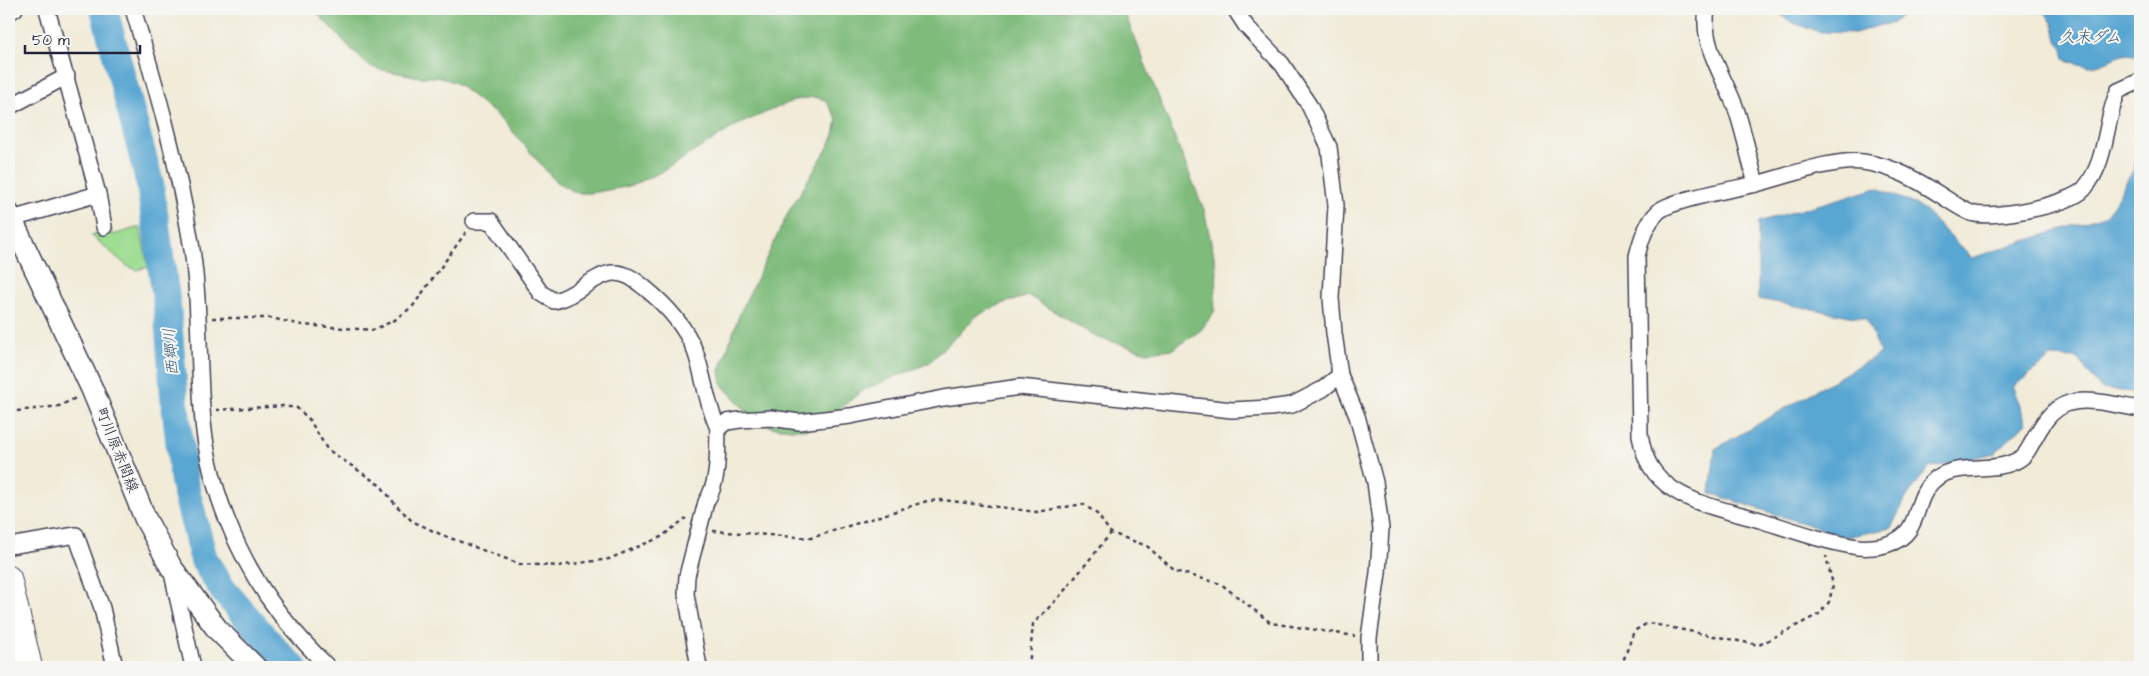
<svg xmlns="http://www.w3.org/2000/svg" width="2149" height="676" font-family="'Architects Daughter','Klee One',sans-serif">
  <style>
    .green { fill: #9fdd92; stroke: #608066 }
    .forest { fill: #7fbc7c; stroke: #506f5c }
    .water { fill: #59a6d2; stroke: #3e6486 }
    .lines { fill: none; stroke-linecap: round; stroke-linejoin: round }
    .river { stroke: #59a6d2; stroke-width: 28 }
    .minor-casing { stroke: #414053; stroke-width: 18 }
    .secondary-casing { stroke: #414053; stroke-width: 24 }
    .primary-casing { stroke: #414053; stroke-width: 26 }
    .path { stroke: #414053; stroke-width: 2.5; stroke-dasharray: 4 4; stroke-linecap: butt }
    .minor { stroke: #fff; stroke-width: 15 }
    .secondary { stroke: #fff; stroke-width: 21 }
    .primary { stroke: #fff; stroke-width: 24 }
    .labels { text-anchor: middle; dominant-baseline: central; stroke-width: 4; stroke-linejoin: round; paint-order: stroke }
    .street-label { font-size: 15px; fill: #22223b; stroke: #f6f6f2 }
    .water-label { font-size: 16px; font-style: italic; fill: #385777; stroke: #f6f6f2 }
  </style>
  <rect width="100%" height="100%" fill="#f6f6f2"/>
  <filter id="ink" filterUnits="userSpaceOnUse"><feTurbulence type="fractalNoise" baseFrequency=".02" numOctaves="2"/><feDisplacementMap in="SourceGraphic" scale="10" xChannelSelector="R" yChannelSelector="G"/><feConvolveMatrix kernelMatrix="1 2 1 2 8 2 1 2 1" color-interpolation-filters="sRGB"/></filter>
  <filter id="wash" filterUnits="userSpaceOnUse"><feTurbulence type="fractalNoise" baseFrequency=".0096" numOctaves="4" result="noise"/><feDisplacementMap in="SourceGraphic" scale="20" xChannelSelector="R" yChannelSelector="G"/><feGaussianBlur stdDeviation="1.12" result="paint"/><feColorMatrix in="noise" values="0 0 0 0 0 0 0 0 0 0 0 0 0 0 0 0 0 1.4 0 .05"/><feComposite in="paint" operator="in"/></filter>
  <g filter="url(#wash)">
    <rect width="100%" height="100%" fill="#f1ebd8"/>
    <polygon class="green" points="140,227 148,267 137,270 127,266 91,235 111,228 112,235"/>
    <polygon class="forest" points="313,9 1123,9 1204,210 1217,270 1214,312 1201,330 1173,349 1147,352 1096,337 1029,296 1004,303 978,315 929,363 863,390 825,421 806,429 792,429 771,427 747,412 722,385 720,370 740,313 789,211 827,149 834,135 837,119 825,100 814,97 795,100 737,125 663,171 631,186 591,193 577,193 556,182 502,119 456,83 440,77 420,77 377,69 365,63"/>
    <g class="water">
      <polygon points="1773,9 1925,9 1916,10 1902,15 1890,24 1881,25 1855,33 1822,32 1810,29 1791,22"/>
      <path d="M 1947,9 L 2140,9 L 2140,63 L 2135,55 C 2117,51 2107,66 2089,66 C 2082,66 2076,62 2069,62 L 2065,59 L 2063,49 L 2057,41 L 2054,26 L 2045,12 C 2037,13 2030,11 2022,11 C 2001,9 1965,18 1947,9 Z"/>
      <polygon points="2140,128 2140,393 2101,389 2077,358 2051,357 2013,387 2026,423 1995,453 1928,468 1906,498 1891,528 1846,537 1710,493 1715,449 1881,353 1866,319 1758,299 1758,222 1877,188 1921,207 1972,258 2107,215 2134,169"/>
    </g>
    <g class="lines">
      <polyline class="river" points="104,9 150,184 167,305 174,395 184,482 204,560 223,590 277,652 293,667"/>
    </g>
  </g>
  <g filter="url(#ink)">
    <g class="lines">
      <g class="minor-casing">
        <g id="minor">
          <path d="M 133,9 C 156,86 178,164 191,243 C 200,298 198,353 202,409 C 206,481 236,557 280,614 C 295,633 311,650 328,667"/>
          <polyline points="1235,9 1246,26 1282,64 1309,105 1329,147 1336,205 1331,298 1334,333 1340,375 1357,416 1375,482 1381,529 1378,573 1369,638 1369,667"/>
          <path d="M 1707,9 C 1701,45 1722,73 1735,106 C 1744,131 1749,158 1756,184 C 1785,177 1834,158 1863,162 C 1893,166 1917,180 1942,196 C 1951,202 1961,209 1971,213 C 1991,220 2069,205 2084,189 C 2108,161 2104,123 2118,91 L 2140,81"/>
          <polyline points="9,12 15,9"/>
          <polyline points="9,107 67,76"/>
          <path d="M 1756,184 C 1735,189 1674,199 1659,211 C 1646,223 1641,240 1637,256 L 1640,435 C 1644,460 1653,476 1674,490 C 1699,506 1732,512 1760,520 C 1792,530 1825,542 1858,547 C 1866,548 1880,547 1888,544 C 1922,534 1912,502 1932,482 C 1954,459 1995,476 2021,458 C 2026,455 2029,448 2032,443 C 2041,426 2050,409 2069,403 C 2090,397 2119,406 2140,409"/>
          <polyline points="98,194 104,227"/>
          <polyline points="12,219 98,194 47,9"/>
          <path d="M 474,221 L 491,221 L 541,293 L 554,301 C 575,297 592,276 612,273 C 626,272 635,280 645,288 C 666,305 685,326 695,351 C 704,376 706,403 718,428"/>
          <polyline points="9,546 76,535 102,608 115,667"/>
          <polyline points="172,573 193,667"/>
          <path d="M 699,667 L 686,594 L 687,576 L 706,502 C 720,480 717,453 718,428 L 727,422 L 740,420 L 771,418 L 799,422 L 850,416 L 944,398 L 1020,387 L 1232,410 L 1270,408 L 1292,405 L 1323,389 L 1340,375"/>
        </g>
      </g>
      <g class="secondary-casing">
        <polyline id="secondary" points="9,214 92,389 145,518 171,567 217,629 255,667"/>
      </g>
      <g class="primary-casing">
        <polyline id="primary" points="9,578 30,667"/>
      </g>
      <g class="path">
        <polyline points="212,318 271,318 302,325 373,330 395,320 413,306 466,232"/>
        <polyline points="216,410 283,406 297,408 309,419 327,449 381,486 395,504 412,521 442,535 520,564 558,566 609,559 661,537 686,518"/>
        <polyline points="9,412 59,406 78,397"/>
        <polyline points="713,531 811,538 927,501 943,500 1037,512 1083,504 1097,514 1111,533 1147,546 1175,571 1221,584 1271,623 1355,636"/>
        <polyline points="1029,667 1033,624 1060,596 1111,533"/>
        <polyline points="1621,667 1634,631 1648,623 1759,645 1819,614 1829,602 1833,585 1826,556"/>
      </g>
      <use href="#minor" class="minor"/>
      <use href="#secondary" class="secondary"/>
      <use href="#primary" class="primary"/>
    </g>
  </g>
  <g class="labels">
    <g class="street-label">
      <text transform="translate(117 450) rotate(68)">町川原赤間線</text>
    </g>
    <g class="water-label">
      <text x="2090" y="37">久末ダム</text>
      <text transform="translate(171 352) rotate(-95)">西郷川</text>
    </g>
  </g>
  <rect width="2149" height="676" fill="none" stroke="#f6f6f2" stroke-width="30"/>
  <path d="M25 45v8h115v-8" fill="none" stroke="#22223b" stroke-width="2.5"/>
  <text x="32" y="45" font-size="15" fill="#22223b" stroke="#f6f6f2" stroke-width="4" paint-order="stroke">50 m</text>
</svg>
